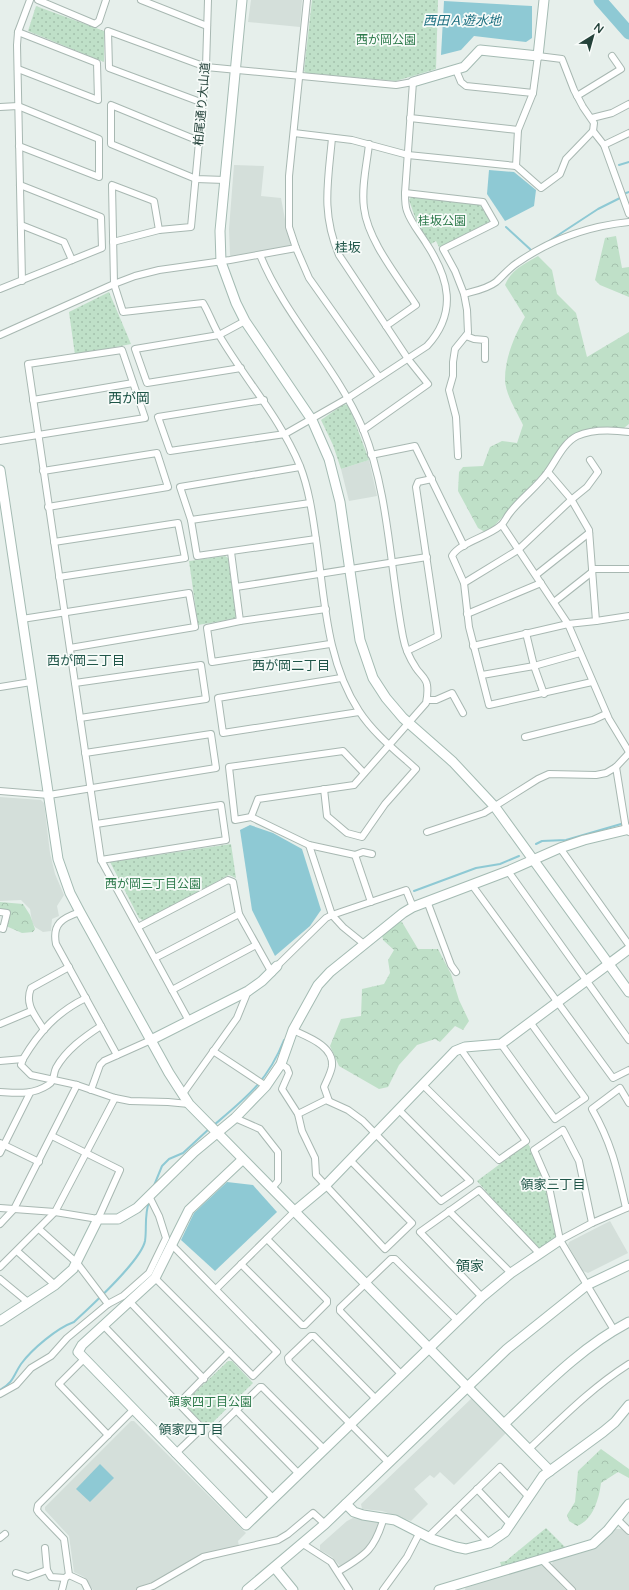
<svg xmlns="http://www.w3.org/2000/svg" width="629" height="1590" font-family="'Varela Round','Noto Sans JP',sans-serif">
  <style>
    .built { fill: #d4dfda }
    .grass { fill: url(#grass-dots) }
    .forest { fill: url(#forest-crowns) }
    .water { fill: #8ec9d4 }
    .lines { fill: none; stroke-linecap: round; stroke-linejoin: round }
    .stream { stroke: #8ec9d4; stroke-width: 2 }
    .river { stroke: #8ec9d4; stroke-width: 13 }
    .street-casing { stroke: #a8b8b2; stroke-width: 8 }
    .secondary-casing { stroke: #a4bbb3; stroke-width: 11 }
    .street { stroke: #fff; stroke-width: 6 }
    .secondary { stroke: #fff; stroke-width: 9 }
    .labels { text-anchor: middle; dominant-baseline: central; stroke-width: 3.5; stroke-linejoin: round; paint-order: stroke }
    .park-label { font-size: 12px; fill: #2d7a4b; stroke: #f7fbf9 }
    .street-label { font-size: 12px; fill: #24423a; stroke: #f7fbf9 }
    .water-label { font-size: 13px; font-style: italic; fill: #1c6f80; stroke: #f7fbf9 }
    .neighbourhood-label { font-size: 13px; fill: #1f5548; stroke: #f7fbf9 }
    .quarter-label { font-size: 14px; fill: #1f5548; stroke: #f7fbf9 }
  </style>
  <defs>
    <pattern id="grass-dots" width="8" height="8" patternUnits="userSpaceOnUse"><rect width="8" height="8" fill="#bfe0c8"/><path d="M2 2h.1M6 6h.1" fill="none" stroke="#a4c1ad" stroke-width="1.8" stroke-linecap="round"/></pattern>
    <pattern id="forest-crowns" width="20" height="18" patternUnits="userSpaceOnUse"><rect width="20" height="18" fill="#bfe0c8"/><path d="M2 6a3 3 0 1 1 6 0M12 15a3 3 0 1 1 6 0" fill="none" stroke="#a4c1ad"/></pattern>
  </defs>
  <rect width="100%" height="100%" fill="#e6efeb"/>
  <g class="built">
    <polygon points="251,0 302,0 300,27 248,22"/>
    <polygon points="234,165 264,166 261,196 281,198 287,230 291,243 290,247 231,256 230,255 229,229"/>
    <polygon points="369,460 377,496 349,501 341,469"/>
    <polygon points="0,797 41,800 44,803 50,853 55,874 64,895 57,906 59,916 52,919 51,931 43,932 35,927 32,922 30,909 21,900 0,901"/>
    <polygon points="610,1221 628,1253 588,1273 583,1271 568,1245 569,1242"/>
    <polygon points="472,1398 476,1398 508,1431 454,1485 440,1472 434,1478 430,1475 414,1489 428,1504 411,1521 382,1511 362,1509 361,1504"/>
    <polygon points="131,1421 134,1421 246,1533 238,1541 239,1546 210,1552 189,1561 153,1583 146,1584 135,1590 93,1590 84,1577 74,1572 69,1536 45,1510 45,1507"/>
    <polygon points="353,1518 380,1520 377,1534 361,1553 340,1566 332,1557 320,1550 320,1545 347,1521"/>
    <polygon points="614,1529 622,1529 629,1536 629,1590 576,1590 552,1565 553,1559 590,1550 599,1545"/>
    <polygon points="537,1564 543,1566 566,1590 465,1590 466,1585"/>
  </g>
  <g class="grass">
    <polygon points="312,0 438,0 436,69 396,81 306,73 304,71"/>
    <polygon points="36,6 104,31 104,62 28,31"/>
    <polygon points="412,196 479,204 490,219 489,223 462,237 439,247 436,241 431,244 417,223 409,200"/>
    <polygon points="109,292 131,344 75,355 69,312"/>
    <polygon points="344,404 349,406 369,460 341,469 333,445 321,420"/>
    <polygon points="225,556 228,558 237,616 234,619 198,625 189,561"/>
    <polygon points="231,844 236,878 229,875 144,921 139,918 110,862"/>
    <polygon points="528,1143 544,1181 556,1236 555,1240 540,1248 536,1248 477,1181"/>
    <polygon points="228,1361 232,1361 253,1383 207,1428 185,1405 185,1402"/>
    <polygon points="546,1528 566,1548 502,1568 500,1562 506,1561"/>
  </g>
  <g class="forest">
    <polygon points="616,236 622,268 629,267 629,297 600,285 595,280 605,238"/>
    <path d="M 538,256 L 552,270 L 557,294 L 576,313 L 587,357 L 629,332 L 629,424 L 624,428 L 579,434 L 494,526 L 485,532 L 478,528 L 458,491 L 459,472 L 463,467 L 483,466 L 490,447 L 502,441 L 517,443 L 523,425 C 517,412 505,394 505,379 C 505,357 515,335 525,317 L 505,285 C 511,270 524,264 538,256 Z"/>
    <polygon points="0,902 23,904 30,915 35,929 33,932 22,933 6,926 9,911 0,909"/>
    <polygon points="398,921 402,922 418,949 438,949 451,974 459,1000 469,1021 463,1030 455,1026 440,1042 435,1039 417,1045 399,1065 388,1087 379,1089 339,1066 330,1046 341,1019 361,1016 362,989 384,984 390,973 388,960 394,950 383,940 382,935"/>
    <path d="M 601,1449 L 629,1469 L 629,1478 L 618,1472 L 601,1483 C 599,1499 593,1520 577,1526 L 569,1521 L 567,1515 L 575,1502 L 578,1471 Z"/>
  </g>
  <g class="water">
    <polygon points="444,1 532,6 532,38 526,42 474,36 461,50 441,55"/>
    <polygon points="489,170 514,172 536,190 534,206 505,221 487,194"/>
    <polygon points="250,825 273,833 302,849 321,910 310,926 275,956 252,910 240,830"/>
    <polygon points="227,1182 253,1185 277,1212 215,1271 181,1240 194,1213"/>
    <polygon points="100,1464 114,1478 90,1502 76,1489"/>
  </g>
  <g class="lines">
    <g class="stream">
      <polyline points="619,165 629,162"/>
      <polyline points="626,193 629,192"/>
      <polyline points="506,227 531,250 534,250"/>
      <polyline points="546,243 598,209 620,198"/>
      <polyline points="536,844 542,841 566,840 621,824"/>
      <polyline points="414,891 476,868 500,864 519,856"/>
      <path d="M 214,1125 C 246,1098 268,1081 284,1040"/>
      <polyline points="153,1188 162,1166 169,1159 183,1153 210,1128"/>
      <path d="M 0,1390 C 14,1382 13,1376 21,1364 C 32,1349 57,1328 74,1322 C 90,1307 141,1261 145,1241 C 147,1228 144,1216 149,1202"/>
    </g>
    <polyline class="river" points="600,0 629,33"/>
    <g class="street-casing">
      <g id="street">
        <polyline points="38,0 95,24 99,21 106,0"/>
        <polyline points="141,0 207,26"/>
        <polyline points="307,0 289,176 289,227 296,248 309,278 379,377"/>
        <polyline points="18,32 97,63 98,100 18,69"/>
        <polygon points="538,56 562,59 574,90 583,107 594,123 593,131 566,159 560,174 541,188 516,166 518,130 533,93"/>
        <polyline points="456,70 461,82 466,86 533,93"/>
        <polyline points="577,96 621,69 612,56"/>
        <path d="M 203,103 L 109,68 L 108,31 L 206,67 L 396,85 L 413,82 L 405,193 C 405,199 405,206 407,211 C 411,223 420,233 426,243 C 449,278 458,312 427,346 L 348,398 L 285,434 L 170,451 L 158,417 L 264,400"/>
        <polyline points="0,107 18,106 99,139 99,177 19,146"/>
        <polyline points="410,118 518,130"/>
        <polyline points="592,118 612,113 629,104"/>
        <polyline points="593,131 604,145 629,214"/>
        <polyline points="294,133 352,140 408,155 516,166"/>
        <path d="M 332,138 C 328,182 321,213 339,255 L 408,359 L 428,384 L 363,430"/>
        <polyline points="199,141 111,105 111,144 196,179 225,180"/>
        <path d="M 369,144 C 367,164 361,187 364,208 C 368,241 398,277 416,305 L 386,326"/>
        <polyline points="604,145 629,133"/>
        <polyline points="405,193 483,202 495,223 443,249 455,271 464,294 467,310 468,333 455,349 453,362 453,376 449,390 456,417 458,456"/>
        <polyline points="21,225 64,242 72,260"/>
        <path d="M 159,230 L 154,201 L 112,185 L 114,284 L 123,312 L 203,303 C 209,313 213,325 219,335 C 246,381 279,416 300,466 C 310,492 313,519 317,546 C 325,603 327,662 359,711 C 374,734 396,751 416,769 L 385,804 L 362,837 L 347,833 L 327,816 L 324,789"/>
        <polyline points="113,242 159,230 191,227 206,67 208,0"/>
        <polyline points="22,281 17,45 18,32 30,0"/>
        <polyline points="0,289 102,248 101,217 20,185"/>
        <path d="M 464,294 C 475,291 487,289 496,282 C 503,276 509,268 517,263 C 550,240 589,226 629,222"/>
        <polyline points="0,335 114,284 135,276 159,270 230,260 296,248"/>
        <polyline points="466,336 474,339 485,340 485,359"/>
        <polyline points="241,368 147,383 135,349 219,335 245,321"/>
        <polyline points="33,400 133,383"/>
        <polyline points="0,441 145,418 122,350 28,364 101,860 189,1021"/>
        <polyline points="371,455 415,446 464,546"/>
        <polyline points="300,467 180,487 191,520 197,556 316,539"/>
        <polyline points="43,471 157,453 168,487 48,507"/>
        <polyline points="191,520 310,503"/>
        <polyline points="502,525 568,624 609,719 629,752"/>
        <polyline points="54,542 178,523 185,558 59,577"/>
        <polyline points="231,552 240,621"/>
        <polyline points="592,569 629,569"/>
        <polyline points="536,575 589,533"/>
        <polyline points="464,583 518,550 571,500 587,487 598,472 590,460"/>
        <polyline points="236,587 427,557"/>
        <polyline points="554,602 592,572"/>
        <polyline points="326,609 240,621 207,628 212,662 330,644"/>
        <polyline points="467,614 541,583"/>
        <polyline points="22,619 189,593 195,627 70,648"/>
        <polyline points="596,621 629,616"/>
        <polyline points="526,633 534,666 544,694"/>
        <polyline points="473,646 568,624 596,621 589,530 571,499 548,472"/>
        <polyline points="407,651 438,636 416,487 418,482 432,479"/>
        <polyline points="482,675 534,666 580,653"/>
        <polyline points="341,678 218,698 223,733 359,712"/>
        <path d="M 592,682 L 489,705 L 469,627 L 464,583 L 452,556 C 459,543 487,537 500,526 C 504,523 506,518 509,514 C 520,499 536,488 547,473 C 556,461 563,443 577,436 C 592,429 614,430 629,432"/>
        <polyline points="75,683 201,665 206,699 80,718"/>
        <polyline points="0,687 31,682"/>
        <polyline points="427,700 436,700 452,693 463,713"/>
        <polyline points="525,737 593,720 606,714"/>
        <polyline points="616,767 626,829 629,832"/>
        <polyline points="364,773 343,751 229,767 235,820 251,817 309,845 355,855 363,852 372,854"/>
        <polyline points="0,791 49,795 216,768 211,734 85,753"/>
        <path d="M 251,817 L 258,799 L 354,785 L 426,703 C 427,698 428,691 427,685 C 427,679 419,673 416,668 C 410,659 405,648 403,637 C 390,570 389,493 363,429 C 336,366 286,318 260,255"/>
        <polyline points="96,824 221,805 226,840 101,860"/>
        <polyline points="427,832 484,813 538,779 549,774 596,775 606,773 616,767 629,753"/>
        <polyline points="309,845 332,915 343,927 364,944"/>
        <polyline points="560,848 629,945"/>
        <polyline points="355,855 371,902"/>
        <polyline points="508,871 629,1040"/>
        <polyline points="472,885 613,1078 629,1070"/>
        <polyline points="427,901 451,965 456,972"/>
        <polyline points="0,912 7,913 3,929 0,928"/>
        <path d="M 80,912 C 62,918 52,924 56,944 L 117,1055"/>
        <polyline points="138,927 228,880 233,882 239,914 272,973"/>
        <polyline points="155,958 239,914"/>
        <polyline points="277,966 326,918 332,915 406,890 413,907"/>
        <polyline points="172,990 256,945"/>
        <path d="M 86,998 C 57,1012 39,1032 23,1059 L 21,1065 L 31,1075 L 77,1085 L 115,1098 L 130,1101 L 168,1102 L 189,1104"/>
        <polyline points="0,1024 31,1011"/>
        <path d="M 44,1030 C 36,1016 24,1005 31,988 L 69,967"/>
        <path d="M 293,1030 C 308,1037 334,1046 332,1066 C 331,1073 327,1080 324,1087 L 329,1101"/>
        <polyline points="501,1044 555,1119 585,1098 530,1022"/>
        <polyline points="213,1051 266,1086"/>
        <polyline points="0,1061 23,1059"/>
        <polyline points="281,1064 287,1068 289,1073 282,1089 298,1114 302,1131 315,1158 316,1175 385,1249 412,1223 350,1160"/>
        <polyline points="423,1085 499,1160 526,1141 460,1048"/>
        <polyline points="91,1090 100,1065 104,1061 151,1040"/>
        <path d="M 0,1092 C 17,1093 33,1095 48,1085 C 55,1081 53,1074 56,1068 C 66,1050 84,1037 101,1026"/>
        <polyline points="182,1095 237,1018 248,991"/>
        <polyline points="298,1114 326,1100 348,1110 363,1121 441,1201 470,1181 399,1110"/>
        <polyline points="235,1118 260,1129 278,1152 278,1181 272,1188"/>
        <polyline points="0,1143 39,1162"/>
        <polyline points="0,1153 30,1093"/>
        <polyline points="0,1208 55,1212 98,1219 120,1170 52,1136"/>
        <path d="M 626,1208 C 617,1169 612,1144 592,1109 L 620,1088 L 629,1103"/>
        <polyline points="449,1211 511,1273"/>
        <polyline points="592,1223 579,1161 563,1130 534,1150 548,1182 560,1240 614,1330"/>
        <polyline points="0,1224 14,1209 77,1085"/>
        <polyline points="39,1229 77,1263 108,1304"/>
        <polyline points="560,1240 592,1223 629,1207"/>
        <polyline points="17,1251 55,1285"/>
        <polyline points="241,1264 302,1325 305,1325 327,1303 327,1300 267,1239"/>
        <polyline points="0,1267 55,1212 115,1098"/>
        <polyline points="155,1278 253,1376 277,1352 172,1245"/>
        <polyline points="0,1279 29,1303"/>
        <polyline points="216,1289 295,1211"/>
        <polyline points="482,1297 420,1232 479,1190 539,1253"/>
        <polyline points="129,1301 204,1379"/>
        <polyline points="103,1325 202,1428 175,1454"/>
        <polyline points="84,1359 59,1384 108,1435"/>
        <polyline points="402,1375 340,1311 340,1308 391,1259 395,1259 458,1321"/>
        <polyline points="0,1394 16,1385 31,1368 51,1356 67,1338 96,1314 108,1304 123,1296 149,1273 166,1238 159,1216 149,1196"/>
        <polyline points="377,1400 314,1336 311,1336 288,1358 289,1362 389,1463"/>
        <polyline points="179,1403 229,1352"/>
        <polyline points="236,1410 299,1474"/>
        <path d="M 529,1449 C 561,1419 591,1388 629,1364"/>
        <polyline points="477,1489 511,1525"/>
        <polyline points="274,1499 212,1436 212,1434 260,1387 262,1387 325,1450"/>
        <polyline points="456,1510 489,1543"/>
        <polyline points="617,1519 629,1531"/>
        <polyline points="428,1537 500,1467 528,1496"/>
        <polyline points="0,1538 5,1534"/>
        <polyline points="303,1544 331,1562 349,1590"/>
        <polyline points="45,1548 47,1570 51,1577 65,1578 69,1575"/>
        <polyline points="542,1560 572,1590"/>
        <path d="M 339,1571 C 366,1555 375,1549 384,1517"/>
        <polyline points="16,1573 28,1577 47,1570"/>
        <polyline points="62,1590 65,1578"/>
        <polyline points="88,1590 84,1582 69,1575 64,1539 39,1513 37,1510 38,1505 133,1410"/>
        <polyline points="140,1590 153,1586 203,1557 278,1540 288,1534 313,1513 325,1524"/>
        <polyline points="383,1590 407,1557 420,1532"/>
      </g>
    </g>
    <g class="secondary-casing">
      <g id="secondary">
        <polyline points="242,0 220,231 221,262 236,303 245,321 312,420 329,459 340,502 360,640 373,678 386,698 403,718 453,762 495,807 629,992"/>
        <polyline points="413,82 464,67 480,50 538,56 544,0"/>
        <polyline points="0,470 58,859 70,893 80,912 169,1073 189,1104 550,1471"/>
        <polyline points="151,1040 248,991 262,981 277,966"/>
        <polyline points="242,1160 189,1210 155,1278 82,1345 78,1352 246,1525 482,1297 511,1273 560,1240"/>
        <polyline points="295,1211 325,1186 455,1051 465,1047 501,1044 629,949"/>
        <polyline points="0,1321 55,1285 73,1269 98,1219 118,1219 137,1208 194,1152 235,1118 266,1086 281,1064 293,1030 318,985 330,972 403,913 413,907 508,871 560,848 584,840 629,829"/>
        <path d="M 504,1424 C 543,1387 581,1347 629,1322"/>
        <polyline points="346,1504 354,1512 363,1515 395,1520 432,1539 456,1547 466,1549 489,1543 505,1532 543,1476 603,1432 615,1422 629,1405"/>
        <polyline points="275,1568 293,1590"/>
        <polyline points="247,1590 325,1524 507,1349 587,1285 629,1265"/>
        <polyline points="439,1590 593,1544 608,1530 629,1504"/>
      </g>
    </g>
    <use href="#street" class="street"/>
    <use href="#secondary" class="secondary"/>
  </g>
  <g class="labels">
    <g class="park-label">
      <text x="386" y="40">西が岡公園</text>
      <text x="442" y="221">桂坂公園</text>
      <text x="153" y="884">西が岡三丁目公園</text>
      <text x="210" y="1402">領家四丁目公園</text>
    </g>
    <g class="street-label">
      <text transform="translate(202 104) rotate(-85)">柏尾通り大山道</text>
    </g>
    <g class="water-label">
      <text x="462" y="21">西田Ａ遊水地</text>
    </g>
    <g class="neighbourhood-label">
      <text x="348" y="248">桂坂</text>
      <text x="86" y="661">西が岡三丁目</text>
      <text x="291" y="666">西が岡二丁目</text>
      <text x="553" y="1185">領家三丁目</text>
      <text x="191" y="1430">領家四丁目</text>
    </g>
    <g class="quarter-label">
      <text x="129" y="398">西が岡</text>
      <text x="470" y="1266">領家</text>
    </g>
  </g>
  <g transform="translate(593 36) rotate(37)" stroke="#f7fbf9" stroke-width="3" paint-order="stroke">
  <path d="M0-3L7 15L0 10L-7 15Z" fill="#24423a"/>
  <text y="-6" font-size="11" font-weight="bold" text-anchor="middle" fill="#24423a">N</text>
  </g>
</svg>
